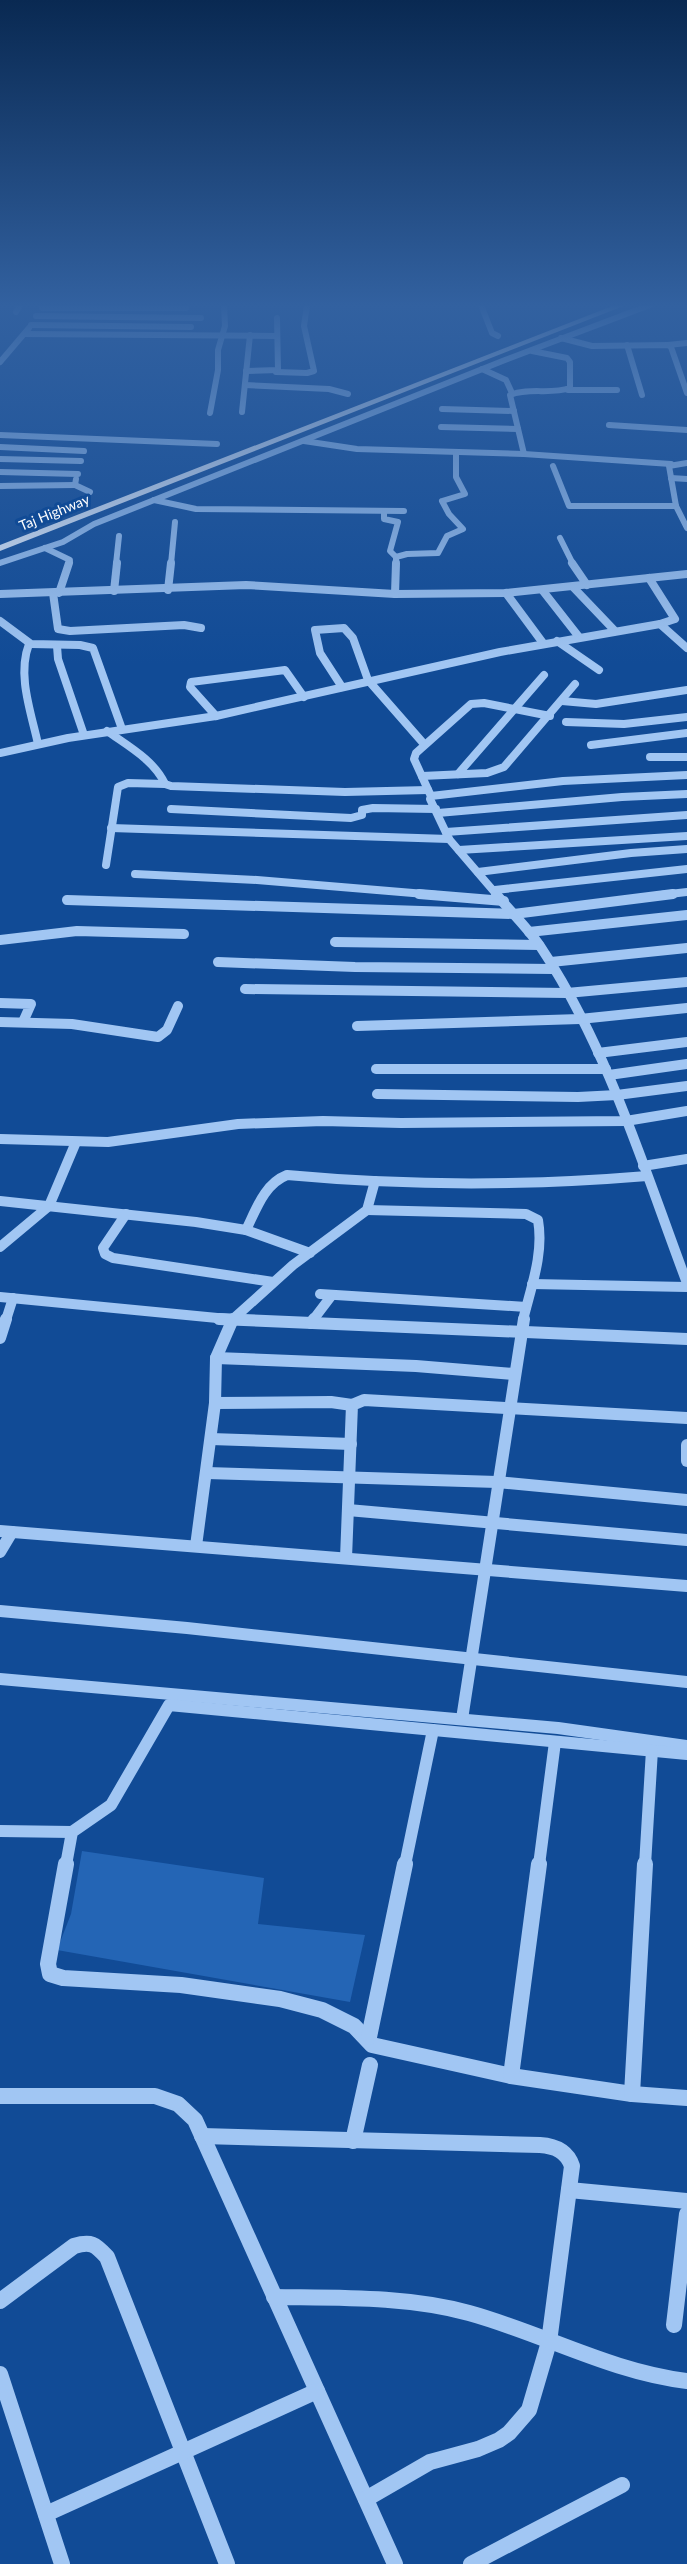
<svg xmlns="http://www.w3.org/2000/svg" width="687" height="2564" font-family="Lato,sans-serif">
  <style>
    .green { fill: #2465b5 }
    .lines { fill: none; stroke-linecap: round; stroke-linejoin: round }
    .minor-far4 { stroke: #a1c6f3; stroke-width: 6 }
    .minor-far3 { stroke: #a1c6f3; stroke-width: 8 }
    .minor-far2 { stroke: #a1c6f3; stroke-width: 10 }
    .minor-far1 { stroke: #a1c6f3; stroke-width: 12 }
    .minor { stroke: #a1c6f3; stroke-width: 16 }
    .major { fill: #edf4ff; fill-rule: evenodd }
    .labels { text-anchor: middle; dominant-baseline: central; stroke-width: 6; stroke-linejoin: round; paint-order: stroke }
    .far-street-label { font-size: 14px; fill: #fff; stroke: #114b96 }
  </style>
  <rect width="100%" height="100%" fill="#114b96"/>
  <polygon class="green" points="82,1851 264,1878 258,1924 365,1935 350,2002 57,1950 71,1914"/>
  <g class="lines">
    <g class="minor-far4">
      <polyline points="481,305 492,333 498,336"/>
      <polyline points="42,308 186,308"/>
      <polyline points="16,312 20,305"/>
      <polyline points="36,316 201,318"/>
      <polyline points="31,325 191,327"/>
      <polyline points="25,334 277,336"/>
      <polyline points="561,338 592,346 668,345 671,347 687,393"/>
      <polyline points="627,345 642,395"/>
      <polyline points="668,345 687,343"/>
      <polyline points="0,362 29,328"/>
      <polyline points="482,369 506,380 512,393"/>
      <polyline points="246,371 278,370 277,318"/>
      <polyline points="276,372 307,373 314,371 304,326 307,305"/>
      <polyline points="245,385 329,389 348,394"/>
      <polyline points="568,390 617,390"/>
      <polyline points="442,409 514,411"/>
      <polyline points="242,412 250,335"/>
      <polyline points="210,413 218,370 218,350 225,326 224,305"/>
      <polyline points="609,425 687,430"/>
      <polyline points="441,427 518,429"/>
      <polyline points="0,435 217,444"/>
      <polyline points="304,441 357,449 524,454 671,464"/>
      <polyline points="0,447 84,451"/>
      <path d="M 524,454 L 510,395 C 530,387 550,395 570,388 L 570,362 L 567,358 L 532,351"/>
      <polyline points="0,459 81,461"/>
      <polyline points="687,463 669,466 676,506 687,528"/>
      <polyline points="553,466 569,506 676,506"/>
      <polyline points="0,472 78,474"/>
      <polyline points="671,478 687,479"/>
      <polyline points="76,479 75,485 90,492"/>
      <polyline points="0,486 75,485"/>
      <polyline points="154,500 196,509 404,511"/>
      <polyline points="384,511 384,519 398,522 390,551 396,557"/>
      <polyline points="560,538 573,564"/>
      <polyline points="45,548 70,560 69,564"/>
      <polyline points="0,563 63,542 94,524 505,360 650,305"/>
      <polyline points="116,564 119,536"/>
      <polyline points="171,564 175,522"/>
      <polyline points="396,564 396,557 407,554 438,553 447,536 463,529 449,514 442,501 465,494 456,477 456,452"/>
    </g>
    <g class="minor-far3">
      <polyline points="572,563 587,585"/>
      <polyline points="649,578 675,619 660,624 687,648"/>
      <polyline points="573,587 615,631"/>
      <polyline points="168,590 171,563"/>
      <polyline points="114,591 117,563"/>
      <polyline points="543,591 579,637"/>
      <polyline points="53,593 58,629 70,631 184,625 201,628"/>
      <polyline points="59,593 69,563"/>
      <polyline points="506,593 543,643"/>
      <polyline points="0,594 246,585 395,594 506,593 687,574"/>
      <polyline points="395,594 396,563"/>
      <polyline points="0,621 31,644 80,645 93,648 122,729"/>
      <polyline points="557,641 599,670"/>
      <path d="M 29,644 C 17,675 31,712 38,744"/>
      <polyline points="57,646 58,659 84,735"/>
      <polyline points="342,687 320,653 315,630 344,628 353,638 368,680 424,744"/>
      <polyline points="562,701 596,704 687,690"/>
      <polyline points="216,716 190,687 191,682 285,670 304,697"/>
      <polyline points="566,722 624,724 687,717"/>
      <path d="M 107,731 C 128,746 154,760 165,784 L 171,786 L 345,792 L 428,790"/>
      <polyline points="591,745 687,733"/>
      <polyline points="0,753 68,738 216,716 500,652 660,624"/>
      <polyline points="650,757 687,757"/>
      <polyline points="458,774 544,675"/>
      <polyline points="422,776 487,773 504,767 575,684"/>
      <polyline points="430,794 414,759 416,753 471,704 484,703 550,716"/>
      <polyline points="171,809 351,818 362,815 362,810 373,808 436,809"/>
      <polyline points="438,813 622,797 687,794"/>
      <polyline points="111,828 449,839"/>
      <polyline points="446,832 687,815"/>
      <polyline points="459,850 687,836"/>
      <polyline points="106,865 118,787 128,783 165,784"/>
      <polyline points="478,872 631,853 687,849"/>
      <polyline points="135,874 257,880 437,895"/>
      <polyline points="495,890 687,869"/>
      <polyline points="497,895 449,839 430,799 431,796 563,781 687,775"/>
      <polyline points="661,895 687,892"/>
    </g>
    <g class="minor-far2">
      <polyline points="419,894 504,901"/>
      <path d="M 496,894 C 510,911 527,927 540,946 C 608,1048 644,1169 687,1283"/>
      <polyline points="67,900 514,914 673,894"/>
      <polyline points="529,932 687,915"/>
      <polyline points="0,940 77,931 184,934"/>
      <polyline points="335,942 539,945"/>
      <polyline points="218,962 355,967 553,969"/>
      <polyline points="551,962 687,948"/>
      <polyline points="245,989 567,993 687,982"/>
      <polyline points="0,1003 31,1004 23,1022"/>
      <polyline points="0,1022 72,1024 158,1037 167,1030 178,1006"/>
      <polyline points="357,1026 580,1019 687,1008"/>
      <polyline points="598,1053 687,1042"/>
      <polyline points="376,1069 606,1069"/>
      <polyline points="609,1075 687,1064"/>
      <polyline points="377,1094 578,1097 617,1095 687,1086"/>
      <polyline points="0,1139 108,1142 238,1124 323,1121 401,1123 626,1121 687,1111"/>
      <polyline points="643,1166 687,1159"/>
      <polyline points="0,1201 196,1222 246,1230 310,1253"/>
      <path d="M 367,1210 L 526,1214 L 538,1220 C 544,1254 531,1287 523,1320"/>
      <polyline points="126,1214 103,1248 105,1254 113,1258 273,1282"/>
      <path d="M 246,1230 C 256,1210 264,1184 287,1175 C 407,1186 527,1186 647,1176"/>
      <polyline points="0,1247 49,1206 76,1142"/>
      <polyline points="532,1284 687,1287"/>
      <polyline points="320,1294 526,1307"/>
      <polyline points="0,1297 238,1320"/>
      <polyline points="6,1320 13,1298"/>
      <polyline points="232,1320 293,1265 367,1210 375,1181"/>
      <polyline points="313,1320 332,1295"/>
    </g>
    <g class="minor-far1">
      <polyline points="219,1319 687,1339"/>
      <polyline points="311,1323 314,1319"/>
      <polyline points="0,1338 6,1319"/>
      <polyline points="216,1358 416,1366 514,1374"/>
      <polyline points="215,1403 331,1402 352,1405"/>
      <polyline points="211,1439 351,1444"/>
      <polyline points="687,1445 687,1461"/>
      <polyline points="207,1473 497,1482 687,1500"/>
      <polyline points="348,1510 687,1540"/>
      <polyline points="0,1531 687,1586"/>
      <polyline points="196,1546 215,1403 216,1358 233,1319"/>
      <polyline points="0,1552 12,1532"/>
      <polyline points="346,1558 352,1405 364,1400 687,1418"/>
      <polyline points="0,1611 187,1628 687,1682"/>
      <polyline points="0,1679 558,1728 687,1746"/>
      <polyline points="462,1719 524,1319"/>
      <polyline points="0,1831 72,1832"/>
      <polyline points="66,1865 72,1832 111,1805 169,1705 687,1754"/>
      <polyline points="405,1865 433,1730"/>
      <polyline points="539,1865 555,1742"/>
      <polyline points="645,1865 652,1750"/>
    </g>
    <g class="minor">
      <polyline points="66,1864 48,1964 50,1974 63,1978 181,1985 280,1999 322,2010 354,2026 372,2045 511,2076 632,2094 687,2098"/>
      <polyline points="369,2037 405,1864"/>
      <polyline points="511,2076 539,1864"/>
      <polyline points="632,2094 645,1864"/>
      <polyline points="0,2096 155,2096 178,2104 195,2120 395,2564"/>
      <path d="M 202,2136 L 540,2145 C 555,2146 567,2151 572,2166 L 549,2342 L 529,2410 L 509,2433 L 499,2440 L 478,2449 L 430,2462 L 366,2499"/>
      <polyline points="353,2141 370,2065"/>
      <polyline points="569,2190 687,2201"/>
      <path d="M 274,2297 C 339,2298 406,2296 469,2313 C 542,2333 611,2372 687,2381"/>
      <path d="M 0,2301 L 74,2246 C 91,2241 95,2244 107,2257 L 227,2564"/>
      <polyline points="674,2325 687,2214"/>
      <polyline points="0,2374 62,2564"/>
      <polyline points="46,2514 317,2391"/>
      <polyline points="471,2564 622,2485"/>
    </g>
    <polygon class="major" points="615,305 626,305 0,551 0,545"/>
  </g>
  <linearGradient id="sky" x2="0" y2="1"><stop stop-color="#092952"/><stop offset="0.46" stop-color="#3261a0"/><stop offset="1" stop-color="#3261a0" stop-opacity="0"/></linearGradient>
  <rect width="687" height="664" fill="url(#sky)"/>
  <g class="labels">
    <g class="far-street-label">
      <text transform="translate(54 512) rotate(-22)">Taj Highway</text>
    </g>
  </g>
</svg>
